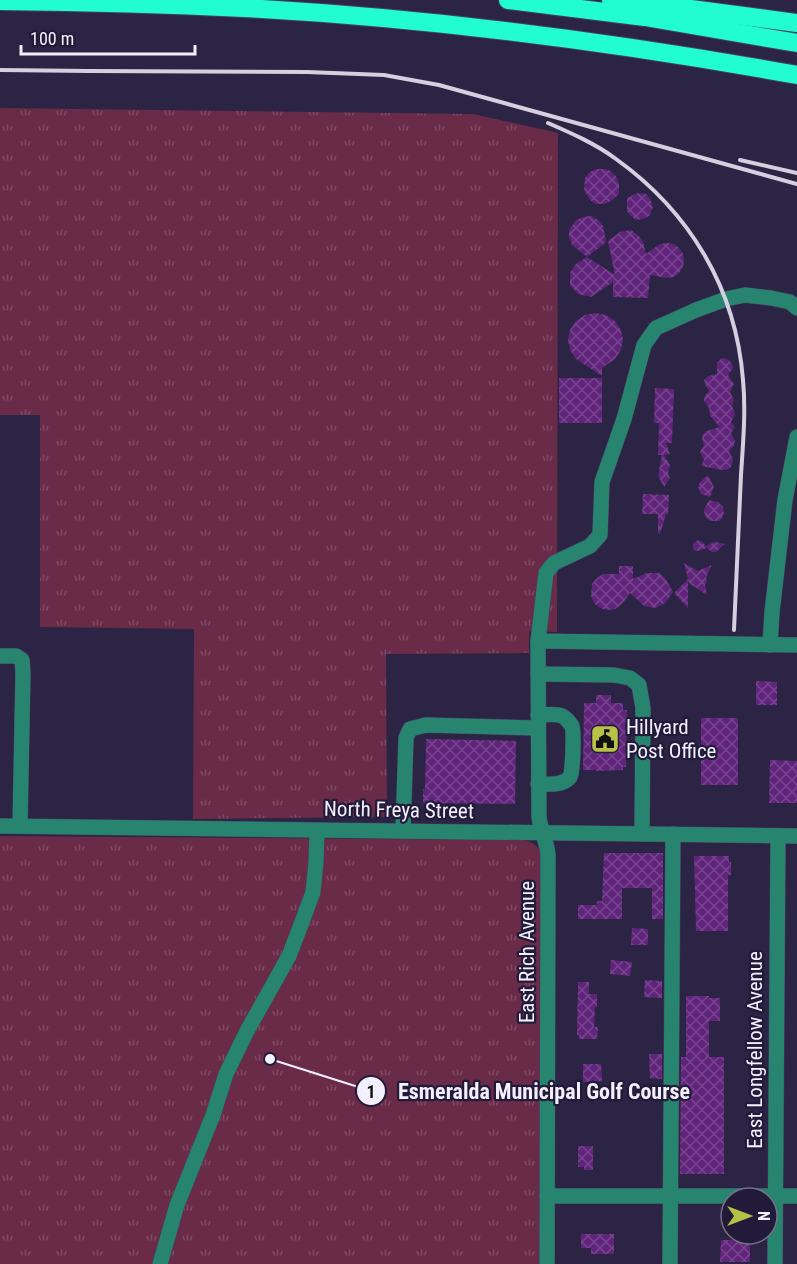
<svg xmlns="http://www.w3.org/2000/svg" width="797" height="1264" font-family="'Roboto Condensed',sans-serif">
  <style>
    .grass { fill: url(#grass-tufts) }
    .building { fill: url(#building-cross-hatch) }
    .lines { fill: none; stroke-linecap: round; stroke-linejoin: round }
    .minor-casing { stroke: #47415e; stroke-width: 16 }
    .highway-casing { stroke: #47415e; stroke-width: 20 }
    .minor { stroke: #27856f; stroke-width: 15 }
    .highway { stroke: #21fdd1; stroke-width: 18 }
    .rail { stroke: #d4d0e0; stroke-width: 4 }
    .labels { text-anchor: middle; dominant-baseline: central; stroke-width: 4.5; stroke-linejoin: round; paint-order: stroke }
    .poi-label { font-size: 21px; fill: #f3f0fd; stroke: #221a39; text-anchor: start }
    .street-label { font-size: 21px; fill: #f3f0fd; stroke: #221a39 }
    .leader { fill: none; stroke: #f3f0fd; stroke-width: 2 }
    .callout-dot { fill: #f3f0fd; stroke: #221a39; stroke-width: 2 }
    .mark-label { font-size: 18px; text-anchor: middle; font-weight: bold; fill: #111 }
    .callout-label { font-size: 22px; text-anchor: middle; font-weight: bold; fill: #f3f0fd; stroke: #221a39; stroke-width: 4.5; stroke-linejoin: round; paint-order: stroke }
  </style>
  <defs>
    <pattern id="grass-tufts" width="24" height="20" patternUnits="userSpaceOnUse" patternTransform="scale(1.5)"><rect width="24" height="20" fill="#692b48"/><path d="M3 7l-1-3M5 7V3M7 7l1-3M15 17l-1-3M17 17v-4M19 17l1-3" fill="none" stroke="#7f4a63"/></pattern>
    <pattern id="building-cross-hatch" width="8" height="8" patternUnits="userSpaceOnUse" patternTransform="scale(1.5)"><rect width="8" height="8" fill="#61247b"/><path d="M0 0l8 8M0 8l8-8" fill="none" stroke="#78448f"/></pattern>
  </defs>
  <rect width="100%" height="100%" fill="#2b2444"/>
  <g class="grass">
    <polygon points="0,108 473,114 558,133 557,632 529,631 529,653 386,654 387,817 193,819 194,629 40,627 40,415 0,415"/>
    <path d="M 0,836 L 523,840 C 534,842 537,845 541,854 L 540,1264 L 0,1264 Z"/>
  </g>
  <g class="building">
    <polygon points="597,169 605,169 609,170 616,176 619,184 619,194 611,201 604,204 596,204 590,200 584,190 585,178 590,172"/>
    <polygon points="638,193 646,194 650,198 653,207 649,216 643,219 636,220 631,216 627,211 627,198"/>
    <polygon points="591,216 598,220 603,226 606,242 587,257 615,275 608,241 620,232 631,230 639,236 643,242 646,254 660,244 667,243 674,244 679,248 683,254 684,261 683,267 679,273 674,277 667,278 650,275 648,298 613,297 613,282 591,297 578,294 570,285 570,273 576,264 587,257 572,245 569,237 569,230 576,220 583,217"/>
    <polygon points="595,313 606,315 615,321 621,330 623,340 621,350 615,359 602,368 602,376 576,359 570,350 568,340 570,330 576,321 585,315"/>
    <polygon points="724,358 729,360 732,364 733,368 728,375 734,384 730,392 734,400 732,406 735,414 731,422 735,427 731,433 735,441 734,445 729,452 733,459 732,465 729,469 723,470 701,466 704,460 700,452 704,445 702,439 703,434 707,431 719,427 710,415 709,408 704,401 704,397 709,391 705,384 704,380 708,376 717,374 717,363 721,359"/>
    <rect x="559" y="378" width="43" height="45"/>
    <polygon points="655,388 674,389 672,443 666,443 670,454 664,455 670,465 668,473 670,478 664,487 658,476 662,455 658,455 659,423 654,423"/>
    <polygon points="708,475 714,487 710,497 701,494 698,487 700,482"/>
    <polygon points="643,494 669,495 668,514 666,514 660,534 658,533 658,514 642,514"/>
    <polygon points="709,500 718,502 723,507 724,514 720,521 710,521 705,516 704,510"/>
    <polygon points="698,540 701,541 706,546 715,542 725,544 716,552 712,552 707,548 698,551 694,550 693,547 693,544"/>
    <polygon points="684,563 698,571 712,565 706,577 707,582 705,584 707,595 689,583 688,580 688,608 674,593 688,579"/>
    <polygon points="619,566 633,566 633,579 647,573 659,573 665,578 673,592 665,603 655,608 644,606 630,593 622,604 615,609 607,610 600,608 594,603 591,596 592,584 597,578 603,574 619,574"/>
    <polygon points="756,681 777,682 777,705 756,705"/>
    <polygon points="596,695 611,695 611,703 623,703 623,710 627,710 626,767 623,767 623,770 596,771 596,770 583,770 584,703 596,703"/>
    <rect x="701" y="718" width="37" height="67"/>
    <polygon points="426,739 516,741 515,804 423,803 423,789 425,789"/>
    <polygon points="770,760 797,761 797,803 769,803"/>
    <polygon points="604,853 663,853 663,919 652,919 652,888 622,888 622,919 578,919 578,905 597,905 597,901 602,901"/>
    <polygon points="694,856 729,856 729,862 731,862 731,875 728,875 728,931 696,931"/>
    <polygon points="632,928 648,929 648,945 631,945"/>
    <polygon points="611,960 632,962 630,976 610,974"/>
    <polygon points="645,980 662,981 662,998 644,997"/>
    <polygon points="578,982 589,982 589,994 597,994 597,1007 595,1007 594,1027 598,1027 597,1039 579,1039 579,1035 577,1035"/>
    <polygon points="686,996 709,996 709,998 720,998 720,1021 709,1021 709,1057 724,1057 724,1174 680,1174 681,1057 686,1057"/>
    <polygon points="649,1054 662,1054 662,1079 650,1078"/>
    <polygon points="583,1064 601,1064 602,1081 583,1082"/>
    <polygon points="578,1146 593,1146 593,1170 584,1170 584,1167 578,1167"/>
    <polygon points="581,1234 614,1234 614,1254 591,1254 591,1248 581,1248"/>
    <polygon points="721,1240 750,1240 750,1262 720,1262"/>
  </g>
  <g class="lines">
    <g class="minor-casing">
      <g id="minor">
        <polyline points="538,641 797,645"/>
        <polyline points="770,645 772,612 785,500 797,437"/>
        <polyline points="0,656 16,656 22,660 23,673 20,826"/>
        <polyline points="538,674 614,675 630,678 639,685 643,708 642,834"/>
        <path d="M 538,715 C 545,715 556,713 562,716 C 565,717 570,723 572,726 C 574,732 573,773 570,777 C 563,786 548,784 538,784"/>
        <polyline points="0,826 797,836"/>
        <polyline points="403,831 406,738 410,729 426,725 538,728"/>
        <polyline points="547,1196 797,1196"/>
        <polyline points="160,1264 177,1205 213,1115 226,1074 247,1031 289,956 302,922 313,892 316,863 317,831"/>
        <path d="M 547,1264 L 548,855 C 547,841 540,830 539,816 L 538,641 L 546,573 L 554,563 L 590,546 L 600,535 L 602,482 L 624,419 L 644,345 L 656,328 L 696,310 L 726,299 L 745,295 L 771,298 L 790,302 L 797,308"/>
        <polyline points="670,1264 673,834"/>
        <polyline points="775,1264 778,836"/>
      </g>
    </g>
    <g class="highway-casing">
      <g id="highway">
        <polyline points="508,0 645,17 797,43"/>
        <polyline points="611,0 646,3 797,23"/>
        <path d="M 0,1 C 81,2 163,4 244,8 C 429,18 615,42 797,75"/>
      </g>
    </g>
    <use href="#minor" class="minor"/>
    <use href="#highway" class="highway"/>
    <g class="rail">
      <polyline points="0,70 89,71 307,72 384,75 439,85 797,184"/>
      <path d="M 548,123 C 571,133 596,144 616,159 C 690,212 736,289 743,380 C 746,411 743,444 741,475 C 739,527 736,578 734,630"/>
      <polyline points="740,160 797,173"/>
    </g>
  </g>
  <defs>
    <g id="civic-square" transform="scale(1.5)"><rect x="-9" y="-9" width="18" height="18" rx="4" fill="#b7c147" stroke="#221a39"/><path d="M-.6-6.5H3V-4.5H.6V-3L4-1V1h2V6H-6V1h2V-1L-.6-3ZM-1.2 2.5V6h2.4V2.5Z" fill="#111"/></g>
  </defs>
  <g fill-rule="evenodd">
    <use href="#civic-square" x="605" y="739"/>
  </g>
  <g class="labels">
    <g class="poi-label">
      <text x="626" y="727">Hillyard<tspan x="626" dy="24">Post Office</tspan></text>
    </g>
    <g class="street-label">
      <text transform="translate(399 810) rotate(1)">North Freya Street</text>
      <text transform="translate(527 952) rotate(-90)">East Rich Avenue</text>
      <text transform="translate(755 1050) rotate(-90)">East Longfellow Avenue</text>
    </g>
  </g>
  <path class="leader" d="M270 1059L371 1091"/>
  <g class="callout-dot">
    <circle cx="270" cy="1059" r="6"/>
    <circle cx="371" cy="1091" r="15"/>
  </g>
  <g class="mark-label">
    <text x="371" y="1098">1</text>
  </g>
  <g class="callout-label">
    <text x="544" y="1099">Esmeralda Municipal Golf Course</text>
  </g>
  <g transform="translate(749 1216) rotate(90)"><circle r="28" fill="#221a39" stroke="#767087" stroke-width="1.5"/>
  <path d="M0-4.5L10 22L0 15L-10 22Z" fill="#b7c147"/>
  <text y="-9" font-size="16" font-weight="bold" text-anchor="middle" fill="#f3f0fd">N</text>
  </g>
  <path d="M21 45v9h174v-9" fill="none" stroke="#f3f0fd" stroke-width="3"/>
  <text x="30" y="45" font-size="18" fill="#f3f0fd" stroke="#221a39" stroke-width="4.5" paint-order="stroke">100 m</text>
</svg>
